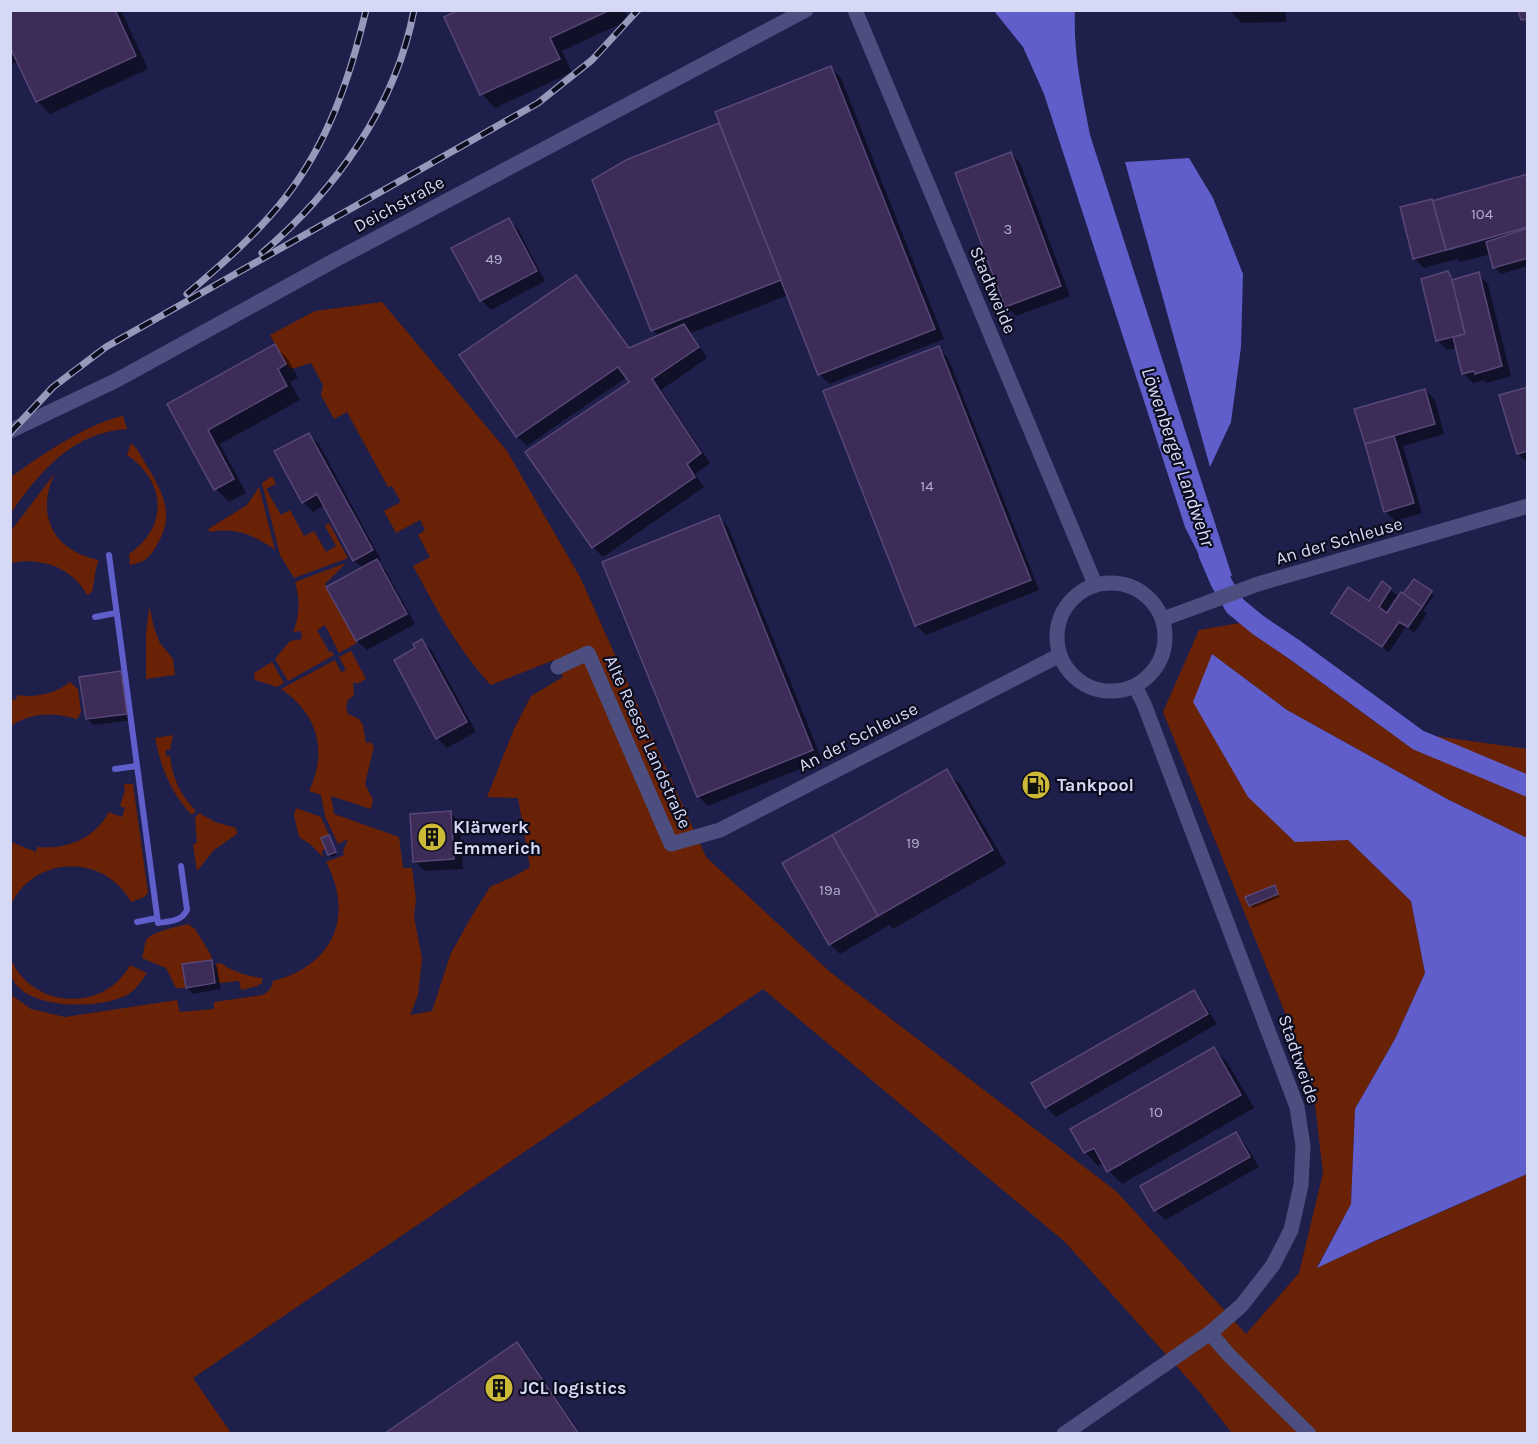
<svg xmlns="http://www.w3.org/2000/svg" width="1538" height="1444" font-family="Karla,sans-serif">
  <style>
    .green { fill: #692205 }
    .water { fill: #5f5eca }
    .shadow { fill: #0007 }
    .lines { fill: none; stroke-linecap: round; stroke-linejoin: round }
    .stream { stroke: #5f5eca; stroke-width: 6 }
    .canal { stroke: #5f5eca; stroke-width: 21 }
    .building { fill: #3d2b58; stroke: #584777; stroke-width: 1.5 }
    .street { stroke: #4b4e7f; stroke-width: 15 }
    .rail-casing { stroke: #9799bb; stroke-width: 7 }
    .rail { stroke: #0c0c1f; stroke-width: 4.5; stroke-dasharray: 14; stroke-linecap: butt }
    .labels { text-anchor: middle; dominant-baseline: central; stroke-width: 4.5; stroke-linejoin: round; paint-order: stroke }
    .number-label { font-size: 15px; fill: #afaece }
    .street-label { font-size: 18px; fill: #d5d9f5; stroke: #0c0c1f }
    .poi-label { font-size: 18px; font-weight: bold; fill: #d5d9f5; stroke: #0c0c1f; text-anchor: start }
    .water-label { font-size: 20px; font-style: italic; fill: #dbdefb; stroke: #0c0c1f }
  </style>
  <rect width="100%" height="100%" fill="#1f1f4b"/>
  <g class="green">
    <path d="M 382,302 L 507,451 L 580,577 L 706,857 L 830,972 L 1117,1192 L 1246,1334 L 1299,1273 L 1323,1173 L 1312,1079 L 1163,712 L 1199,630 L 1240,623 L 1385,729 L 1527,749 L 1527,838 L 1449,800 L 1287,710 L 1212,654 L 1295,841 L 1348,840 L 1411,901 L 1425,973 L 1395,1039 L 1355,1109 L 1351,1204 L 1317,1267 L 1527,1174 L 1527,1433 L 1232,1433 L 1198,1390 L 1065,1242 L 763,989 L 193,1378 L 231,1433 L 11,1433 L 10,994 L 31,1009 L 65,1017 L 177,1000 L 180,1012 L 214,1009 L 214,1002 L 262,995 C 269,992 271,989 273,981 C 333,966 355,916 326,862 L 344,855 L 343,851 L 348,839 L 338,844 L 325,816 L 321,795 L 309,791 C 328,751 318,714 281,689 L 335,660 L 341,672 L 346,670 L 339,657 L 351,651 L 366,679 L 359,683 L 353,683 L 354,696 L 348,699 L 346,707 L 348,714 L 359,719 L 363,725 L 366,743 L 370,742 L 374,746 L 365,784 L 373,800 L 371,809 L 331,796 L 334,814 L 399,837 L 403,868 L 412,868 L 416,899 L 414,917 L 422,959 L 418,995 L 410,1015 L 432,1011 L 451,953 L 473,914 L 490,887 L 517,875 L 530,867 L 518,798 L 487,797 L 514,729 L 531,696 L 563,677 L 554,660 L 491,685 C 458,650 436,608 413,566 L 430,557 L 418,535 L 425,530 L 420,520 L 396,533 L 384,511 L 401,502 L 392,486 L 388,487 L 347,412 L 334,419 L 321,395 L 323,385 L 311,363 L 292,369 L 286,364 L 270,335 L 315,311 Z"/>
    <path d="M 123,416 L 127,429 C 73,432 39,472 11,513 L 11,477 C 40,456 88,423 123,416 Z"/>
    <path d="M 131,443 L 137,449 C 155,482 179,507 158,543 C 150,557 146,562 130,565 L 129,554 C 169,527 166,481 127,455 Z"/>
    <path d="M 55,473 C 35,515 53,551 99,560 C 94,571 95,581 92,592 L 87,595 C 72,567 40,557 11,563 L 11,531 Z"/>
    <polygon points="272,476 276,484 266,489 281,515 290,510 304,536 314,531 326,552 336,546 325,526 329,523 348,558 294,578 280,555 262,483"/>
    <path d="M 259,487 L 275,550 C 255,535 235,527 210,532 L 208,529 L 247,505 Z"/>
    <path d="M 346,563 L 325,584 L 357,643 L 339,653 L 325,625 L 317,630 L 329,652 L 331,651 L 334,655 L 288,681 L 275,659 L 290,641 L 302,639 L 301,631 L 293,632 C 300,615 300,599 295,582 Z"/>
    <polygon points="149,609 150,609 154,628 160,643 173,659 175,675 146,679 146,634"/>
    <polygon points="272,662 284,683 277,687 255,680 254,673"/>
    <path d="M 70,682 L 78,689 L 81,712 L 77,719 C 54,712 31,712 11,726 L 11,699 L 16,700 L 17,695 C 35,698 55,694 70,682 Z"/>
    <path d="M 173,735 L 170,750 L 166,750 L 166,756 L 170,756 C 172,778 181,796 196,811 L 192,815 C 171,793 161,768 155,738 Z"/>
    <path d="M 124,784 L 133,784 L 148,893 L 144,897 L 131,902 C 104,853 34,855 11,905 L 11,842 L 36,852 L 37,847 C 67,850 94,839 109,812 L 122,817 L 125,808 L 120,806 L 125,790 Z"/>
    <polygon points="296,808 321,817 329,835 321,838 325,849 322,851 323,857 310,844 299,837 294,815"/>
    <polygon points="199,813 215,822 236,828 237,834 214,850 197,871 193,844 197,843 195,818"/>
    <path d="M 188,924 L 195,929 L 211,955 L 212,960 L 182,964 L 186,988 L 176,988 L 166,968 L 142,958 C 144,952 144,943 147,939 C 152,932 179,926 188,924 Z"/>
    <path d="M 11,959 C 32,1009 104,1013 130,965 L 147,973 C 141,982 135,991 125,996 C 98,1009 26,1010 12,978 C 9,973 10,965 11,959 Z"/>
    <path d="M 221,963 C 233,972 247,976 262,978 L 262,983 L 257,986 L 241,990 L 239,981 L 219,983 L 216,964 Z"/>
  </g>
  <g class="water">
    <path d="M 994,11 L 1075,11 C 1073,53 1082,93 1090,135 L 1232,576 L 1212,581 L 1185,527 L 1044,94 L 1023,47 Z"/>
    <polygon points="1189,158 1213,198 1243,274 1241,347 1231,422 1210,467 1125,162"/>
    <polygon points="1212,654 1287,710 1449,800 1527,838 1527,1174 1379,1239 1317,1268 1351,1204 1355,1109 1395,1039 1425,973 1411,901 1348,840 1295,842 1248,797 1193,702"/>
  </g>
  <g class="shadow">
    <polygon points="10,10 121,10 148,69 50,114 37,101 19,61 10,64"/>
    <polygon points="460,10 625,10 629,20 562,51 572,72 495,108 482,94 446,18"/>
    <polygon points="1229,10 1286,10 1286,22 1242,23"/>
    <polygon points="831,68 841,78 944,339 829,384 820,374 788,295 691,333 707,358 661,390 710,463 695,474 704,487 603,557 593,547 631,383 627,377 527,446 517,436 576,277 586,287 630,349 659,336 652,330 627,161 721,124"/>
    <polygon points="1011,153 1020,163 1070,296 1016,316 1007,306"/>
    <polygon points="1434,202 1449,251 1528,228 1528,266 1501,274 1495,268 1491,254 1461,262 1457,259 1424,268 1414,258"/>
    <polygon points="508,220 518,229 545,281 491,310 481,300"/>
    <polygon points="1448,272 1456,281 1478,274 1488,284 1511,376 1486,383 1484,380 1473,383 1464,374 1457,348 1447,350 1437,340"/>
    <polygon points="275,346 288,359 298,378 290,382 300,400 220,444 246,493 229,502 216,489 169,404"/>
    <polygon points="938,348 948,358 1039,590 926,635 916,625"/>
    <polygon points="1528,388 1528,463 1518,454"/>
    <polygon points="1425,390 1435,400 1444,434 1403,446 1422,513 1395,521 1385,511 1356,410"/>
    <polygon points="309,435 319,444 381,560 378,562 386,571 415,624 367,650 357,641 328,587 363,569 354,560 325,505 313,512 303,502"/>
    <polygon points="719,517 728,527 822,760 708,806 698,796"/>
    <polygon points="1382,584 1397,595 1385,613 1388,615 1431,593 1434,595 1423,611 1427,614 1414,633 1406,627 1389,652 1339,619 1333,613 1370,603"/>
    <polygon points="422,641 432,651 476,732 447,748 437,738 417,649"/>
    <polygon points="121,673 127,679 133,720 94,725 87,719"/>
    <polygon points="946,771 960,784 1006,864 893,929 889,925 840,954 830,944"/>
    <polygon points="450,813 460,823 463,869 425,871 415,862"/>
    <polygon points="328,836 337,855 332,857 329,854"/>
    <polygon points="1274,887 1280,897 1253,908 1250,905"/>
    <polygon points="211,961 217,967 221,989 193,994 187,987"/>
    <polygon points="1193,992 1203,1002 1217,1024 1056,1117 1046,1107"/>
    <polygon points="1213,1048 1227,1062 1254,1108 1122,1184 1109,1171 1104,1163 1098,1166 1085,1152 1072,1130"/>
    <polygon points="1236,1134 1245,1144 1259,1167 1165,1220 1155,1210"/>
    <polygon points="517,1344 526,1353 581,1434 387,1434"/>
  </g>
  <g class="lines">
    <g class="stream">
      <path d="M 109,555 L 158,923 C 170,921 181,922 187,910 L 181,866"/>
      <polyline points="95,617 116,613"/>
      <polyline points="115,769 137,766"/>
      <polyline points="137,922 157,918"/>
    </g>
    <polyline class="canal" points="1209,554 1221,582 1235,606 1258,625 1295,650 1418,740 1528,786"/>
  </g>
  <g class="building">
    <polygon points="10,10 115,10 136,56 36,102 10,47"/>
    <polygon points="610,10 550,38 560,59 480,95 444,17 458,10"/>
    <polygon points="1518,10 1528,10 1528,19 1521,20"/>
    <polygon points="831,66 935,329 818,375 715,112"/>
    <polygon points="719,123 781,280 651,331 592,180 626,160"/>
    <polygon points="1011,152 1061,286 1005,307 955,173"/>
    <polygon points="1528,174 1528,227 1446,250 1432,201"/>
    <polygon points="1432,199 1446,250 1413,259 1400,207"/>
    <polygon points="509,218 537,271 480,301 451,248"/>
    <polygon points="1528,228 1528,258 1493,268 1486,242"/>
    <polygon points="1448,271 1453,281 1465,334 1436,341 1421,279"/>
    <polygon points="1479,272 1502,366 1475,374 1474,371 1462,374 1453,337 1465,334 1452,280"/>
    <polygon points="576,275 629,348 684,324 699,347 652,379 701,453 687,464 695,477 592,548 525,452 629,382 618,367 516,437 459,355"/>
    <polygon points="275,344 286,364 278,369 287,386 208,430 234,479 214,490 167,404"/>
    <polygon points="939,346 1031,580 915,626 823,391"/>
    <polygon points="1528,387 1528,451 1517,454 1499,395"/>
    <polygon points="1425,389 1435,424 1365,444 1354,409"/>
    <polygon points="309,433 373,550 353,561 317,494 302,503 274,451"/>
    <polygon points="1394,436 1414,503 1384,512 1365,444"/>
    <polygon points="719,515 813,750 697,797 602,562"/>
    <polygon points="377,559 407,614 356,641 326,587"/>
    <polygon points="1414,579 1432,591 1422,607 1403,594"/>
    <polygon points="1382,581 1391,588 1379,607 1387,613 1401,592 1422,607 1408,627 1399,622 1382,647 1331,613 1348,587 1369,601"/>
    <polygon points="422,639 467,722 436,739 394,660 415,648 413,644"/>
    <polygon points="121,671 127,714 86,719 79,677"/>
    <polygon points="947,769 993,850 878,916 832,835"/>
    <polygon points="451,811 454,859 413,862 410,814"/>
    <polygon points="329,835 336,852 328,855 321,838"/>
    <polygon points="832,835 878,916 829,945 782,863"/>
    <polygon points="1275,885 1278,894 1249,906 1245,897"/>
    <polygon points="212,960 215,983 186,988 182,964"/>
    <polygon points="1194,990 1208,1014 1045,1108 1031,1083"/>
    <polygon points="1214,1047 1241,1095 1107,1172 1094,1148 1084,1153 1070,1129"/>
    <polygon points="1236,1132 1250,1157 1154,1211 1140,1186"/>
    <polygon points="517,1342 579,1434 384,1434"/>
  </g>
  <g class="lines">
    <g class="street">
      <polyline points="855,10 1095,584"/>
      <polyline points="10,431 117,380 337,259 806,10"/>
      <circle cx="1111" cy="637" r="54"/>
      <polyline points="1163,619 1258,584 1528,506"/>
      <polyline points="558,667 588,653 671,844 720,830 1060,655"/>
      <polyline points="1210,1333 1228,1354 1309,1434"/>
      <polyline points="1064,1434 1210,1333 1242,1305 1273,1265 1291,1230 1301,1185 1303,1146 1297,1107 1144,704 1135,686"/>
    </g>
    <g class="rail-casing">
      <g id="rail">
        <path d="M 262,253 C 335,191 396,106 414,10"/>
        <path d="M 187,294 C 221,265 256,235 285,198 C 328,143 350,78 366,10"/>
        <polyline points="10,433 53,387 106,347 538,103 592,60 638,10"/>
      </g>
    </g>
    <use href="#rail" class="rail"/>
  </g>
  <defs>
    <g id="fuel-disc" transform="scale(1.5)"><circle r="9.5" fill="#cdb938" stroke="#0c0c1f"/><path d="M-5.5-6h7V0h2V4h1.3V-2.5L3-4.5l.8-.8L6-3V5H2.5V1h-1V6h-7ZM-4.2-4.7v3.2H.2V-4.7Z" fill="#111"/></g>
    <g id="building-disc" transform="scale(1.5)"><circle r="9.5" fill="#cdb938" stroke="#0c0c1f"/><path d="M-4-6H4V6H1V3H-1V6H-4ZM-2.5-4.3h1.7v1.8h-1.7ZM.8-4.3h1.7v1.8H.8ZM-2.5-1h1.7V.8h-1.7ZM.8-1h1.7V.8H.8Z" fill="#111"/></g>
  </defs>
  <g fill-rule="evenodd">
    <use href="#fuel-disc" x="1036" y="785"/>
    <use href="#building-disc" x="432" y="837"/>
    <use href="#building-disc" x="499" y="1388"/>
  </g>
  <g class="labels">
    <g class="number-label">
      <text x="1482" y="214">104</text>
      <text x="1008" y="229">3</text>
      <text x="494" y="259">49</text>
      <text x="927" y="486">14</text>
      <text x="913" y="843">19</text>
      <text x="830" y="890">19a</text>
      <text x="1156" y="1112">10</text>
    </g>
    <g class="street-label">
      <text transform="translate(399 204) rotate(-28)">Deichstraße</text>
      <text transform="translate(993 290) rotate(67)">Stadtweide</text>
      <text transform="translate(1339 541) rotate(-16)">An der Schleuse</text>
      <text transform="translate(858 737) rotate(-27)">An der Schleuse</text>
      <text transform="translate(648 742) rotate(66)">Alte Reeser Landstraße</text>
      <text transform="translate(1299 1059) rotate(71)">Stadtweide</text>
    </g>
    <g class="poi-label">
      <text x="1057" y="785">Tankpool</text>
      <text x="453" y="827">Klärwerk<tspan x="453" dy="21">Emmerich</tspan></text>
      <text x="520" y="1388">JCL logistics</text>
    </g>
    <g class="water-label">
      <text transform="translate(1178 457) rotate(71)">Löwenberger Landwehr</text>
    </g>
  </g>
  <rect width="1538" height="1444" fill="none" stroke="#d5d9f5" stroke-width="24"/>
</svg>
